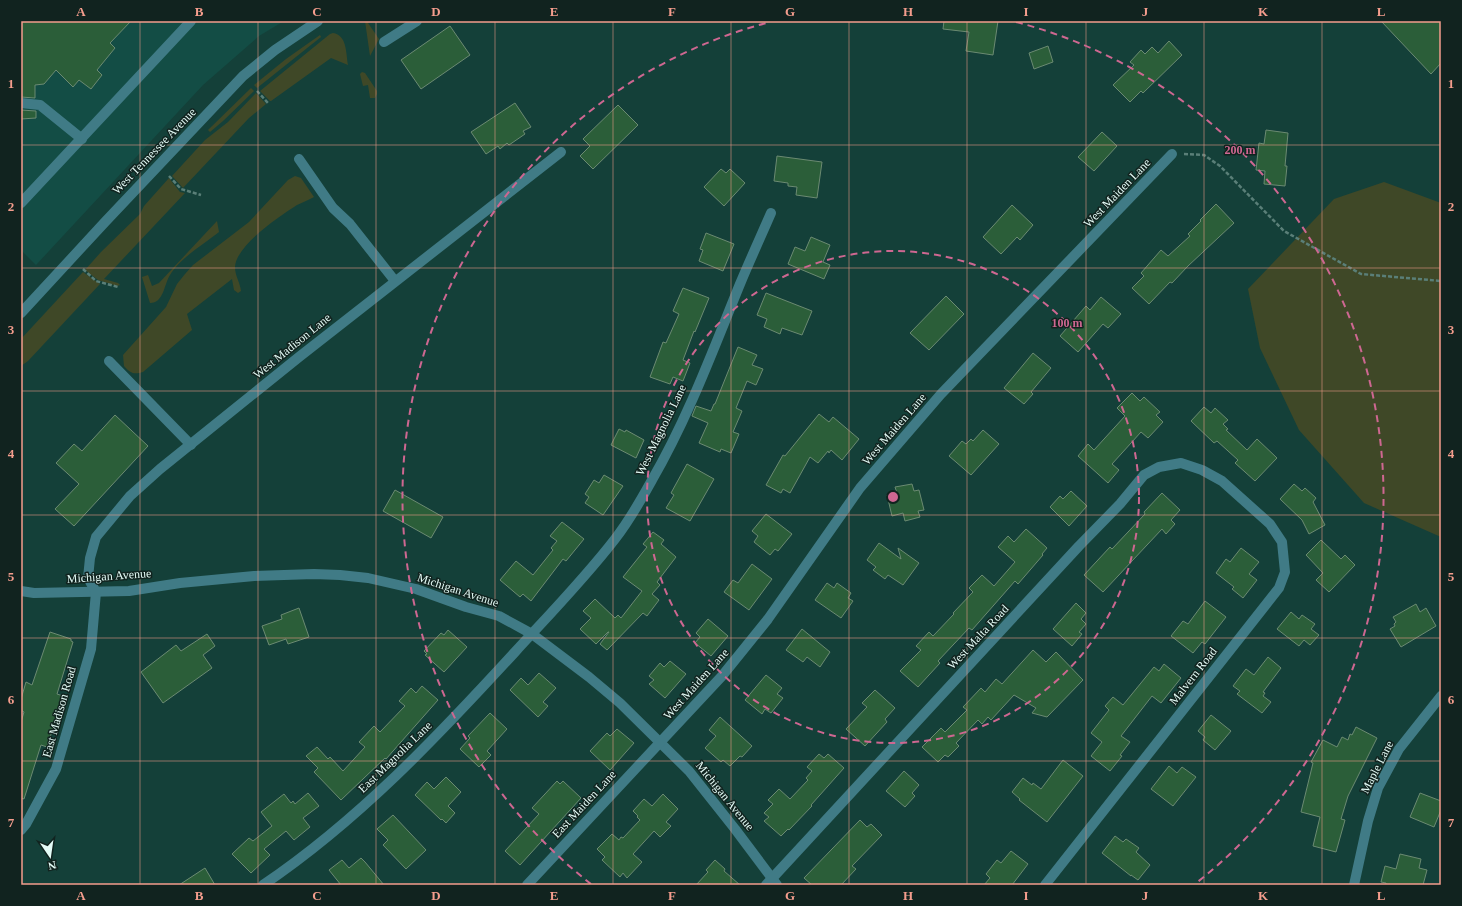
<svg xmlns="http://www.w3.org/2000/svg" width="1462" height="906" font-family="'Times New Roman',serif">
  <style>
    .built { fill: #134d45 }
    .green { fill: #3f4827 }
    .building { fill: #2b5e39; stroke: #6b8a72 }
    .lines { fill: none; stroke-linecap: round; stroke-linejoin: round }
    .path { stroke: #5a7f78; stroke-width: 2.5; stroke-dasharray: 4 2; stroke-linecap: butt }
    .minor { stroke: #407b86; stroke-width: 10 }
    .grid { fill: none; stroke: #f49d8d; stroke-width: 1; stroke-opacity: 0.55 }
    .ring { fill: none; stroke: #ce6791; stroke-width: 2; stroke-dasharray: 7 5 }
    .labels { text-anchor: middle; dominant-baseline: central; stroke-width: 3; stroke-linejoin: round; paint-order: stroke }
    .street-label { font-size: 12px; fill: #e4fbf6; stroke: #11231f }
    .centre { fill: #ce6791; stroke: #11231f; stroke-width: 2 }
    .ring-label { font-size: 12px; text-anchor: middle; font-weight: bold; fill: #ce6791; stroke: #11231f; stroke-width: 3; stroke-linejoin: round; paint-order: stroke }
    .neatline { fill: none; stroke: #f49d8d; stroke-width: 1.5 }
    .grid-label { font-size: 13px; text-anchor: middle; font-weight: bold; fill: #f49d8d }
  </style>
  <rect width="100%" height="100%" fill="#144039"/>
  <polygon class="built" points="21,21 284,21 259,36 203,85 36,265 21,250"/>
  <g class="green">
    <polygon points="365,21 370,21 368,23 379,39 370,56"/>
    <path d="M 333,33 C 347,35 346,53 348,65 L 331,58 L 271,101 L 270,101 L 260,91 L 330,34 Z"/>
    <polygon points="320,35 321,37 257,88 254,85 286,59"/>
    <polygon points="362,72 365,73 377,91 377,94 375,98 370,98 368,85 363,86 360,74"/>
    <polygon points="251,88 254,91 223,121 210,132 208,130"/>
    <polygon points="256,93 266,104 249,118 183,188 172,176 205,140 228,122"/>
    <path d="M 295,176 L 301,178 L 314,197 C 309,200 303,202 297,205 C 280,216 236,245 235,267 C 235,276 240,282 241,291 L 238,293 L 234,290 L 232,279 L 187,314 L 192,330 L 143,372 C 134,375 130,373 124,366 L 123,355 L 166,307 L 177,284 L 185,274 L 193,265 L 249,222 L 288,180 Z"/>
    <polygon points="169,178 180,192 185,193 104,279 118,283 120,285 117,286 98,280 85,270 101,252 140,214 144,206"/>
    <polygon points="1384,182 1441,203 1441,537 1364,503 1299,430 1260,348 1248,289 1334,199"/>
    <path d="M 217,221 L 219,232 C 204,244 180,258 170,275 C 164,284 164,303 150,303 L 142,277 L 148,275 L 152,286 L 159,283 Z"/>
    <polygon points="83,272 100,284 28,361 21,366 21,339"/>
  </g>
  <g class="building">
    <polygon points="21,21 131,21 110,43 115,48 97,70 102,75 91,89 79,80 73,87 56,70 44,84 35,85 35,98 21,97"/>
    <polygon points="944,21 998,21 993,55 966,51 969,32 943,29"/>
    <polygon points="1381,21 1441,21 1441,63 1431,74"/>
    <polygon points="450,26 470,55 421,89 401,60"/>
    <polygon points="1169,41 1182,55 1143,93 1141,91 1130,102 1113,85 1134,65 1130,62 1141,50 1145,54 1152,47 1158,53"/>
    <polygon points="1048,46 1053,62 1034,69 1029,53"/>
    <polygon points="515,103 531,127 523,131 525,134 509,145 507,143 500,149 498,146 486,154 471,132"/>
    <polygon points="618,105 638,125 593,169 580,156 590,146 583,139"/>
    <polygon points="21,110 36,111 36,118 21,119"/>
    <polygon points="1266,130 1288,133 1285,166 1287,166 1285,186 1264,184 1265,171 1256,170 1259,143 1264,144"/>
    <polygon points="1102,132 1117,146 1094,171 1078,157"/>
    <polygon points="777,156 822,162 817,198 796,195 797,187 788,186 788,183 774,181"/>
    <polygon points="721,169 726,173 730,169 745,183 724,206 704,187"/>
    <polygon points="1216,204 1234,223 1188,266 1172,283 1170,282 1149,304 1132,288 1144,276 1141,273 1161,250 1168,256 1190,236 1188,234 1201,221 1200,220"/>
    <polygon points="1012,205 1033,225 1020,240 1017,237 1001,254 983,237"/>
    <polygon points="706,233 734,244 723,271 699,261 703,250 700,249"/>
    <polygon points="811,237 830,245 823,262 830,265 824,279 788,264 795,247 805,251"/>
    <polygon points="683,288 709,298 695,332 694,331 683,360 690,363 683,381 673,377 670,384 650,377 663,342 666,343 679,314 673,311"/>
    <polygon points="766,293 812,311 802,335 782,328 780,334 764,327 767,319 757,315"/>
    <polygon points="946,296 964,314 929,350 910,333"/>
    <polygon points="1101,297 1121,314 1108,328 1103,324 1078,352 1060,336 1086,306 1090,310"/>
    <polygon points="738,347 757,355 752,365 763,369 756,385 747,381 736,408 742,411 733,432 739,434 731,453 721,449 720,452 699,443 708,423 692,416 696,406 711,411 714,404 715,404"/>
    <polygon points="1033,353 1051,368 1031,392 1033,394 1024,404 1004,388"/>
    <polygon points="1132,393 1140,401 1144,397 1160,412 1156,415 1163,422 1148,438 1141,432 1112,464 1119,470 1108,483 1078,456 1088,444 1094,450 1125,416 1117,408"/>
    <polygon points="1204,407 1211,413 1215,408 1228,420 1223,424 1228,429 1226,430 1247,450 1257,439 1277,458 1255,481 1235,463 1238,460 1217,441 1214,443 1191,421"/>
    <polygon points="819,414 829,422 833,417 859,439 842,460 831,450 829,453 828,451 818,463 810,457 790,493 783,489 781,493 766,485 783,455 785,456"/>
    <polygon points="115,415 148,446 74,526 55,509 79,484 56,463 74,444 82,451"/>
    <polygon points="619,429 625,432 626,430 644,440 636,458 611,445"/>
    <polygon points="983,430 999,444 971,475 949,456 962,441 966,444 971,439 973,441"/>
    <polygon points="687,464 714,479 690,521 666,508 674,495 671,493"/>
    <polygon points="604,475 623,486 603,515 585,503 589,497 585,494 594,480 599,483"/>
    <polygon points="912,484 914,491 919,490 924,510 918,511 920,517 905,521 903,513 892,516 887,495 897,493 895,487"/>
    <polygon points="1294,484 1302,491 1305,488 1316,498 1313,502 1325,525 1309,534 1302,520 1280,499"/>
    <polygon points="395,490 443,517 431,538 383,511"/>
    <polygon points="1071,491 1087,506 1069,526 1050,507 1060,496 1063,499"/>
    <polygon points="1162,493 1180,510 1171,520 1175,524 1166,534 1162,529 1103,592 1084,575 1110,547 1112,549 1145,514 1144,512"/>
    <polygon points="766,514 792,534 778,551 775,549 770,555 754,542 758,536 752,531"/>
    <polygon points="562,522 584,539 566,561 563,559 531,601 523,594 520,597 500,580 516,561 533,575 553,550 551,548 557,541 550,536"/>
    <polygon points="1026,529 1047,548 1042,554 1043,555 1018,584 1015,581 972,630 969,628 938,661 940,663 918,687 900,671 921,650 916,646 929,632 933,636 954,614 953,613 973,592 969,588 982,575 994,586 1015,562 998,547 1008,536 1014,542"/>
    <polygon points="653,532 664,540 661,544 676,557 657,582 660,585 652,594 659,600 647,616 643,613 607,650 600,644 609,632 608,632 596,644 580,629 591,618 583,611 595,599 615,618 618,615 621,618 642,591 623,577 647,547 643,544"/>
    <polygon points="1321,540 1341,559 1345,555 1355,565 1329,592 1316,580 1323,573 1306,555"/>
    <polygon points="879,543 901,559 898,548 919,563 903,585 888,575 885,579 873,570 876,567 867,560"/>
    <polygon points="1241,548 1259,562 1249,574 1257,580 1243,598 1232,589 1234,587 1216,573 1226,559 1230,562"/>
    <polygon points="752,564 772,579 749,610 724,592 733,580 738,583"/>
    <polygon points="827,583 834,588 837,583 851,593 848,598 853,601 841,618 815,600"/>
    <polygon points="1205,601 1226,617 1205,644 1202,642 1193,653 1171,636 1183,621 1188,624"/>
    <polygon points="1076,603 1086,613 1081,619 1086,624 1079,632 1082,634 1072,646 1053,629"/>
    <polygon points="1416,604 1420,612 1426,608 1436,626 1401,647 1390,629 1395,626 1394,624 1396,622 1393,617"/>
    <polygon points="299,608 309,637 288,644 286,639 269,645 262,626 282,619 281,615"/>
    <polygon points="1291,612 1299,619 1302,615 1315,624 1311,629 1319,635 1310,645 1304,640 1299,646 1277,629"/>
    <polygon points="708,619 728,636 711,656 695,643 700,637 696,633"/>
    <polygon points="802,629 830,652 820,667 807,657 803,662 786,650"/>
    <polygon points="448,630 467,647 444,672 425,655 427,654 424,651 441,633 444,635"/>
    <polygon points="50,632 71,639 71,641 73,642 57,694 63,696 47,747 41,745 24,799 21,798 21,722 24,712 21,710 21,699 26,682 32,685"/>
    <polygon points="207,634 215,646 203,655 212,668 163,703 141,672 176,645 181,651"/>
    <polygon points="1033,650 1046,662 1056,652 1083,680 1047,717 1032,713 1036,708 1014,695 991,720 988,717 982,724 978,720 956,743 959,746 948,757 945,755 938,762 922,747 941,728 945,732 967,710 963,707 981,688 985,692 996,679 1002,684"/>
    <polygon points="1268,657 1281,668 1263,692 1265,693 1263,696 1271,702 1262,713 1237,694 1240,691 1233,686 1246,669 1254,675"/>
    <polygon points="670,661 686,674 665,698 649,684 654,680 649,676 660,663 664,667"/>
    <polygon points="1164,664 1181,678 1161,703 1152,696 1121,736 1130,742 1120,755 1122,756 1110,771 1091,756 1102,742 1091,733 1109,710 1105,706 1113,697 1123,705 1154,667 1159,671"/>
    <polygon points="539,673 556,688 543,702 548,706 538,717 510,690 521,678 528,685"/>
    <polygon points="766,675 782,688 777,694 783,698 771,713 765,709 762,714 745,700"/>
    <polygon points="422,686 438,700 386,759 385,758 341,800 314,772 318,768 306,756 317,747 328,759 330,757 343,771 365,747 359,742 374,726 380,732 405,706 399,701 411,688 416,693"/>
    <polygon points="875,690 895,708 885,719 887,722 865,746 846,729 867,707 862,703"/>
    <polygon points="490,713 507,729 487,751 491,755 479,767 460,749 470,738 468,736"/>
    <polygon points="1211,715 1231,731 1215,750 1203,740 1205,737 1198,731"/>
    <polygon points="720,717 752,746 742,757 740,756 730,766 723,760 721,762 705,748 716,736 709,730"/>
    <polygon points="1356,727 1377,738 1348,796 1341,819 1345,820 1336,852 1313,846 1320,817 1301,812 1313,763 1311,762 1323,740 1337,747 1342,737 1348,740 1350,734 1352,735"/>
    <polygon points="617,729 634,743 610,770 590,751 607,733 610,736"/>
    <polygon points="819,754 824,758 828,754 844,768 811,805 812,806 789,830 788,829 781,836 764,821 769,817 764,813 773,804 768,800 779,789 790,799 808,780 806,778 812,771 807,767"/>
    <polygon points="1063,760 1083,776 1047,822 1019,800 1020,799 1012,792 1023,778 1032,785 1033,783 1041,789"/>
    <polygon points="1169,766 1177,773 1182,767 1196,777 1173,806 1151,789"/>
    <polygon points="904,771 919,785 912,793 915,796 905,807 886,791"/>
    <polygon points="446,777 461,792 448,806 455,813 446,823 442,819 441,820 415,795 427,782 434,789"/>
    <polygon points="557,781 560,784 563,781 581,798 520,865 505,851 539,814 532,808"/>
    <polygon points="308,793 319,806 303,818 310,827 294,840 286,831 264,849 270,855 251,873 232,854 249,838 253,841 272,826 261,812 284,794 291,803 293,801 295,804"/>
    <polygon points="1420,793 1441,801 1441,810 1434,827 1410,817"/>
    <polygon points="663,794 678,809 666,822 671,826 660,837 654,831 633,854 642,862 627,878 623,873 620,877 602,860 605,857 597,849 612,834 619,840 621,837 623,838 640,820 637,817 638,816 633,811 644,799 652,806"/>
    <polygon points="393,815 426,850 406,869 383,845 388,840 377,829"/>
    <polygon points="860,820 867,827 871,824 882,835 852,866 856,869 841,885 812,885 804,878"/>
    <polygon points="1115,836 1123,842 1126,839 1139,848 1136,852 1150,865 1138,880 1131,875 1131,876 1102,853"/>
    <polygon points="1011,851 1028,864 1012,885 984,885 990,878 986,874 997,860 1001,863"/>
    <polygon points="1400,854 1421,859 1419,868 1427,870 1423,885 1386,885 1386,883 1381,882 1385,866 1396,869"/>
    <polygon points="361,858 365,862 384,885 341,885 329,870 342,860 349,868"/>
    <polygon points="715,860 725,869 724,871 740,885 696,885 708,872 706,870"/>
    <polygon points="205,868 215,885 179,885"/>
  </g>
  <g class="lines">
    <g class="path">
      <polyline points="257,91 268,103"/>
      <polyline points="1184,154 1204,155 1220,166 1284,231 1361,274 1441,281"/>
      <polyline points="169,176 181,189 201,195"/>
      <polyline points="83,269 96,281 118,287"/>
    </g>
    <g class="minor">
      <polyline points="384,42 417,21"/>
      <polyline points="21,103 40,105 82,139"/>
      <polyline points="299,159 333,208 350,224 395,281"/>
      <polyline points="21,203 191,21"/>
      <polyline points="21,313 105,222 243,76 275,50 318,21"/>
      <polyline points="109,361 191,445"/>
      <polyline points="21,591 34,593 129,591 180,583 254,576 314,574 340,575 368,578 416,589 466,607 499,616 532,634 589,677 620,703 689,771 735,829 777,885"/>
      <polyline points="21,830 26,824 56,769 91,649 96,592 88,578 90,558 96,537 130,496 160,469 299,357 561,152"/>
      <path d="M 263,885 C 359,820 438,736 515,652 C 549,615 585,578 615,539 C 629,521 641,500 652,480 C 688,418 713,350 740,284 C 750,260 761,236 771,213"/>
      <polyline points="527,885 722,676 768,619 860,488 941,394 1172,154"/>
      <polyline points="766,885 1079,546 1120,504 1144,475 1159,467 1181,463 1202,470 1222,481 1270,524 1282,542 1285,572 1279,588 1045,885"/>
      <polyline points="1354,885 1368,821 1378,788 1399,749 1441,696"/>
    </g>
  </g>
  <path class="grid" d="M 140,21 L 140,885M 258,21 L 258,885M 376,21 L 376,885M 495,21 L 495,885M 613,21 L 613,885M 731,21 L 731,885M 849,21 L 849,885M 967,21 L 967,885M 1086,21 L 1086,885M 1204,21 L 1204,885M 1322,21 L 1322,885M 21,145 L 1441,145M 21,268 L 1441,268M 21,391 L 1441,391M 21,515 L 1441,515M 21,638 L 1441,638M 21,761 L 1441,761"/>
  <g class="ring">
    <circle cx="893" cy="497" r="246"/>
    <path d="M591 884A491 491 0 0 1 770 22M1016 22A491 491 0 0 1 1195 884"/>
  </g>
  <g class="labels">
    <g class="street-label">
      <text transform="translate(154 151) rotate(-46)">West Tennessee Avenue</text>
      <text transform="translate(1117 193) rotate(-46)">West Maiden Lane</text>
      <text transform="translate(292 346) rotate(-39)">West Madison Lane</text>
      <text transform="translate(894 429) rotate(-49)">West Maiden Lane</text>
      <text transform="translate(661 430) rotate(-64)">West Magnolia Lane</text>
      <text transform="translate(109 576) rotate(-4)">Michigan Avenue</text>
      <text transform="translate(458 590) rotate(18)">Michigan Avenue</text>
      <text transform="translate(978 637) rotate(-47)">West Malta Road</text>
      <text transform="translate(1193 676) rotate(-52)">Malvern Road</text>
      <text transform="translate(696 684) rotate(-48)">West Maiden Lane</text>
      <text transform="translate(59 712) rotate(-74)">East Madison Road</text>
      <text transform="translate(395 757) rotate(-44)">East Magnolia Lane</text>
      <text transform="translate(1377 767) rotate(-63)">Maple Lane</text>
      <text transform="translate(725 796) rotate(51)">Michigan Avenue</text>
      <text transform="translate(584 804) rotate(-47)">East Maiden Lane</text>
    </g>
  </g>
  <circle cx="893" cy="497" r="6" class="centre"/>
  <g class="ring-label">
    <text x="1240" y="154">200 m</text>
    <text x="1067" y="327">100 m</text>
  </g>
  <rect width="1462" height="906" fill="none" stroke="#11231f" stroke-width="44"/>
  <g transform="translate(50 856) rotate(167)" stroke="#11231f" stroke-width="3" paint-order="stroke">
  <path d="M0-3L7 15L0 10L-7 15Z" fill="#e4fbf6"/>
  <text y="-6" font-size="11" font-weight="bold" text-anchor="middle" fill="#e4fbf6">N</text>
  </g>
  <rect x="22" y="22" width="1418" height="862" class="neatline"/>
  <g class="grid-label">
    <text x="81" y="16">A</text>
    <text x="199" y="16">B</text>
    <text x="317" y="16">C</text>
    <text x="436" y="16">D</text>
    <text x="554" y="16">E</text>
    <text x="672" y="16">F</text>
    <text x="790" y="16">G</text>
    <text x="908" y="16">H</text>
    <text x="1026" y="16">I</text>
    <text x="1145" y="16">J</text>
    <text x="1263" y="16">K</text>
    <text x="1381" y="16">L</text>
    <text x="11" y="88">1</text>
    <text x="1451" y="88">1</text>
    <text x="11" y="211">2</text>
    <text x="1451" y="211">2</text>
    <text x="11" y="334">3</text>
    <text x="1451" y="334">3</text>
    <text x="11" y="458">4</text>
    <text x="1451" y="458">4</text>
    <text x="11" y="581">5</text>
    <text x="1451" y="581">5</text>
    <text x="11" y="704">6</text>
    <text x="1451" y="704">6</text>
    <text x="11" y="827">7</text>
    <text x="1451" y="827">7</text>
    <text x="81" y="900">A</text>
    <text x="199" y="900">B</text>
    <text x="317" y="900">C</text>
    <text x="436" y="900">D</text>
    <text x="554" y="900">E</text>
    <text x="672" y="900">F</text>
    <text x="790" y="900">G</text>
    <text x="908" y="900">H</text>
    <text x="1026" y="900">I</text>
    <text x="1145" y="900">J</text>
    <text x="1263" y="900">K</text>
    <text x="1381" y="900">L</text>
  </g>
</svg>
